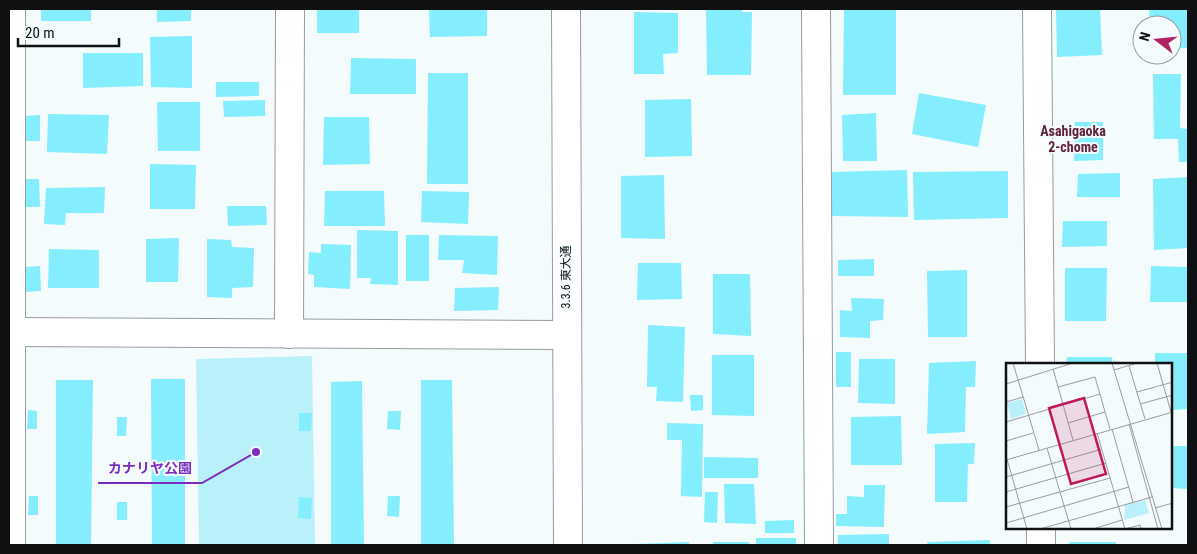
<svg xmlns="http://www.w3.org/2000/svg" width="1197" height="554" font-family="'Roboto Condensed','Noto Sans JP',sans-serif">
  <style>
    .green { fill: #baf0fa }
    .building { fill: #84edfe }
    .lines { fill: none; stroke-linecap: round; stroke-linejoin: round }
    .minor-casing { stroke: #969c9e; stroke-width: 30 }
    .tertiary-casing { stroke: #969c9e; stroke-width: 30 }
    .minor { stroke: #fff; stroke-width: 28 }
    .tertiary { stroke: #fff; stroke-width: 28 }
    .labels { text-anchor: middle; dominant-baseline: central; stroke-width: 4; stroke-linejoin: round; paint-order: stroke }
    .street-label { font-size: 12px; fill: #0e1011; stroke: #f4fbfd }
    .neighbourhood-label { font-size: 14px; font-weight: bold; fill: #63203a; stroke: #f4fbfd }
    .inset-road { fill: none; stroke: #989d9f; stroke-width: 1 }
    .view { fill: #c2185b; fill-opacity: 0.15; stroke: #c2185b; stroke-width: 2.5 }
    .inset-edge { fill: none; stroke: #0e1011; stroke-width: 2.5 }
    .leader { fill: none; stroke: #7b2cbf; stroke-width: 2 }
    .callout-dot { fill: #7b2cbf; stroke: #f4fbfd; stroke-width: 2 }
    .callout-label { font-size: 14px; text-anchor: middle; font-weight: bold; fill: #7b2cbf; stroke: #f4fbfd; stroke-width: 4; stroke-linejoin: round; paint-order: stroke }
  </style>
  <rect width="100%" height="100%" fill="#f4fbfd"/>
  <polygon class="green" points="312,356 315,545 199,545 196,359"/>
  <g class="building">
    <rect x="41" y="9" width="50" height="12"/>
    <polygon points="157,9 191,9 191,21 157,22"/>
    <rect x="317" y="9" width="42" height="24"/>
    <polygon points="429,9 487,9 487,36 430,37"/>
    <polygon points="706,9 742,9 742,12 752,12 751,75 707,75"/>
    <polygon points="844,9 896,9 896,95 843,95"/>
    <polygon points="1056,9 1100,9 1102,55 1057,57"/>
    <polygon points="1149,9 1188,9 1188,48 1172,48 1172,25 1150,25"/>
    <polygon points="634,12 678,13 678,53 663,54 664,74 634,74"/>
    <polygon points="192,36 192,88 151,87 150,37"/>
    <polygon points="83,53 143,53 143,86 83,88"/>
    <polygon points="351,58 416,59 416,94 350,94"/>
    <polygon points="428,73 468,73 468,184 427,184"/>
    <polygon points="1153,74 1181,74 1180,128 1188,129 1188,162 1179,162 1178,139 1154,139"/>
    <polygon points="216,82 259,82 259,96 216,97"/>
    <polygon points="919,93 986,105 978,147 912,134"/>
    <polygon points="691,99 692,156 645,157 645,100"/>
    <polygon points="265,100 265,116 224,117 223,101"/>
    <polygon points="157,102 200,102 200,151 158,151"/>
    <polygon points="876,113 877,161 843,161 842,115"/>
    <polygon points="48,114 109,115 107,154 47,152"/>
    <polygon points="40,115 40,141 25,141 24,116"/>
    <polygon points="324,117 369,117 370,164 323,165"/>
    <polygon points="1075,122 1103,122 1103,160 1074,161"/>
    <polygon points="150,164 196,165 195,209 150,209"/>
    <polygon points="907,170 908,217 831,216 832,172"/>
    <polygon points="1008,171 1008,218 914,220 913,172"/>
    <polygon points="1120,173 1120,197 1077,197 1078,174"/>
    <polygon points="664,175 665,239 621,238 621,176"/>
    <polygon points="1188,177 1188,248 1154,250 1153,179"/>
    <polygon points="24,179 39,179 40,207 24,207"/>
    <polygon points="105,187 104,213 66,213 65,225 44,224 46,188"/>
    <polygon points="325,191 384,191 385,226 324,226"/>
    <polygon points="422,191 469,192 468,224 421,222"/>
    <polygon points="227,206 266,206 267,225 228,226"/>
    <polygon points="1063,221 1107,221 1107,246 1062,247"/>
    <polygon points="357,230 398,231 398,285 370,284 371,278 357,278"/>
    <rect x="406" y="235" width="23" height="46"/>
    <polygon points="439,235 498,236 497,275 462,273 464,260 438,260"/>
    <polygon points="179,238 178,282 146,282 146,239"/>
    <polygon points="207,239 231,240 232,247 254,248 253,287 232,288 232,298 207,297"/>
    <polygon points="321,244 351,245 350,289 314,287 314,275 308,274 309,252 321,253"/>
    <polygon points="49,249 99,250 99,288 48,288"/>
    <polygon points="874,259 874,276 838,276 838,260"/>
    <polygon points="638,263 681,263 682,299 637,300"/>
    <polygon points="40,266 41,291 25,292 25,267"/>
    <polygon points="1151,266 1188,267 1187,302 1150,302"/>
    <polygon points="1065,268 1107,268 1106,321 1065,321"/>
    <polygon points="967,270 967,337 928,337 927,271"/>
    <polygon points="713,274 750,274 751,336 713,334"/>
    <polygon points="499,287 498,310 454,311 455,288"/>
    <polygon points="851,298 884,299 883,320 870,321 870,338 840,337 840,310 852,311"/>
    <polygon points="648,325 685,327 683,402 656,401 657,387 647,387"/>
    <rect x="836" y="352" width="15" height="35"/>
    <polygon points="1155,353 1188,353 1187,409 1171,410 1171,364 1155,364"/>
    <polygon points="712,355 754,355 754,416 712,415"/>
    <polygon points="1067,357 1112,357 1112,364 1066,364"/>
    <polygon points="859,359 895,359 895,404 858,403"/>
    <polygon points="976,361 975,387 966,387 965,432 927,434 929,363"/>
    <polygon points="151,379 185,379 185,545 152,545"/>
    <polygon points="56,380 93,380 91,545 56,545"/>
    <polygon points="421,380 452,380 454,545 421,545"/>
    <polygon points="362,381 364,545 331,545 331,382"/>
    <polygon points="690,395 703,395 703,410 691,411"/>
    <polygon points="28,410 37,411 37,429 27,429"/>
    <polygon points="388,411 401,411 400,430 387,429"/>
    <polygon points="299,413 312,413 311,431 299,431"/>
    <polygon points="901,416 902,465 851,465 851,417"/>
    <polygon points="117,417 127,417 126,436 117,436"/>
    <polygon points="667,423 703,424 702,497 681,496 682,440 667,440"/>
    <polygon points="975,443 974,464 968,464 967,502 935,502 935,444"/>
    <polygon points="1171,446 1188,446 1188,489 1171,488"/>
    <polygon points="704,457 758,458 758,478 704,478"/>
    <polygon points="724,484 754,484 756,524 725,523"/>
    <polygon points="864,485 885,485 884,527 836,526 836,514 847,514 847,496 864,497"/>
    <polygon points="705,492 718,492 717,523 704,522"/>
    <polygon points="29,496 38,496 38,515 28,515"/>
    <polygon points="388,496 400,496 399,517 387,516"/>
    <polygon points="299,497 312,498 311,519 298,518"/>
    <rect x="117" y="502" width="10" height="18"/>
    <polygon points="794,520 794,533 765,533 765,521"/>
    <polygon points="889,534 889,545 838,545 838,535"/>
    <rect x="756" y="538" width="40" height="7"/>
    <polygon points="990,540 990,545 928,545 927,542"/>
    <polygon points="689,542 689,545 637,545 637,544"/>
    <rect x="713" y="542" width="36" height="3"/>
    <rect x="1069" y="542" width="47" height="3"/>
  </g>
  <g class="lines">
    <g class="minor-casing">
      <g id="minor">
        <polyline points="816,9 819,545"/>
        <polyline points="1037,9 1040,364"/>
        <polyline points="9,332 566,335"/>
        <polyline points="289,334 290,9"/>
        <polyline points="1041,528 1041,545"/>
        <polyline points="11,545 11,9"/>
      </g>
    </g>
    <g class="tertiary-casing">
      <polyline id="tertiary" points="566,9 568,545"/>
    </g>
    <use href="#minor" class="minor"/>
    <use href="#tertiary" class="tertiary"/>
  </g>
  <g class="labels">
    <g class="street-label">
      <text transform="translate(566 277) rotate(-90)">3.3.6 東大通</text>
    </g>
    <g class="neighbourhood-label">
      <text x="1073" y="131">Asahigaoka<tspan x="1073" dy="16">2-chome</tspan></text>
    </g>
  </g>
  <g transform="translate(1006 363)">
    <rect width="166" height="166" fill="#f4fbfd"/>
    <path d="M 16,36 L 20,51 L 5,56 L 1,40 ZM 139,137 L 143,150 L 118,157 L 119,142 Z" fill="#baf0fa"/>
    <path class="inset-road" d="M 7,0 L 33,87M 106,0 L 156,166M 151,0 L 165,49M 123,3 L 139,56M 47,6 L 67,77M 108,7 L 131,0M 0,21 L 67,0M 52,24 L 89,14 L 104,66M 131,29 L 167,19M 0,39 L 17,34M 134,41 L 167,32M 0,59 L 94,31M 62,60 L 99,49M 123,61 L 152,166M 106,66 L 127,139M 91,70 L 119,166M 0,78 L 27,70M 41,85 L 65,166M 1,96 L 21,166M 0,97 L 167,49M 0,114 L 96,86M 0,129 L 100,100M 0,144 L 104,115M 149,145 L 167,140M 0,160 L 123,124M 34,166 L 146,134M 87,166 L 116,157M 119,166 L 134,162 L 135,166"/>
    <path class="view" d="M 78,35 L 100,111 L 65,121 L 43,45 Z"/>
    <rect width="166" height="166" class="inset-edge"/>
  </g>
  <path class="leader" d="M256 452L202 483H98"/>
  <circle class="callout-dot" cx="256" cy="452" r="5"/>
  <g class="callout-label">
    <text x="150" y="473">カナリヤ公園</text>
  </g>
  <rect width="1197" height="554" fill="none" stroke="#0e1011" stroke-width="20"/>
  <g transform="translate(1157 40) rotate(286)"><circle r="24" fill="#f4fbfd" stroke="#989d9f"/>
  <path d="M0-4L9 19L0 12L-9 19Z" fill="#af2362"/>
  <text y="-8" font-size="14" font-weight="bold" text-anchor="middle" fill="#0e1011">N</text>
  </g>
  <path d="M18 38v8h101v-8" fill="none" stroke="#0e1011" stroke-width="2.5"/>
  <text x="25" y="38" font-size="15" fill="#0e1011" stroke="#f4fbfd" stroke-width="4" paint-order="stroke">20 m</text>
</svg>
